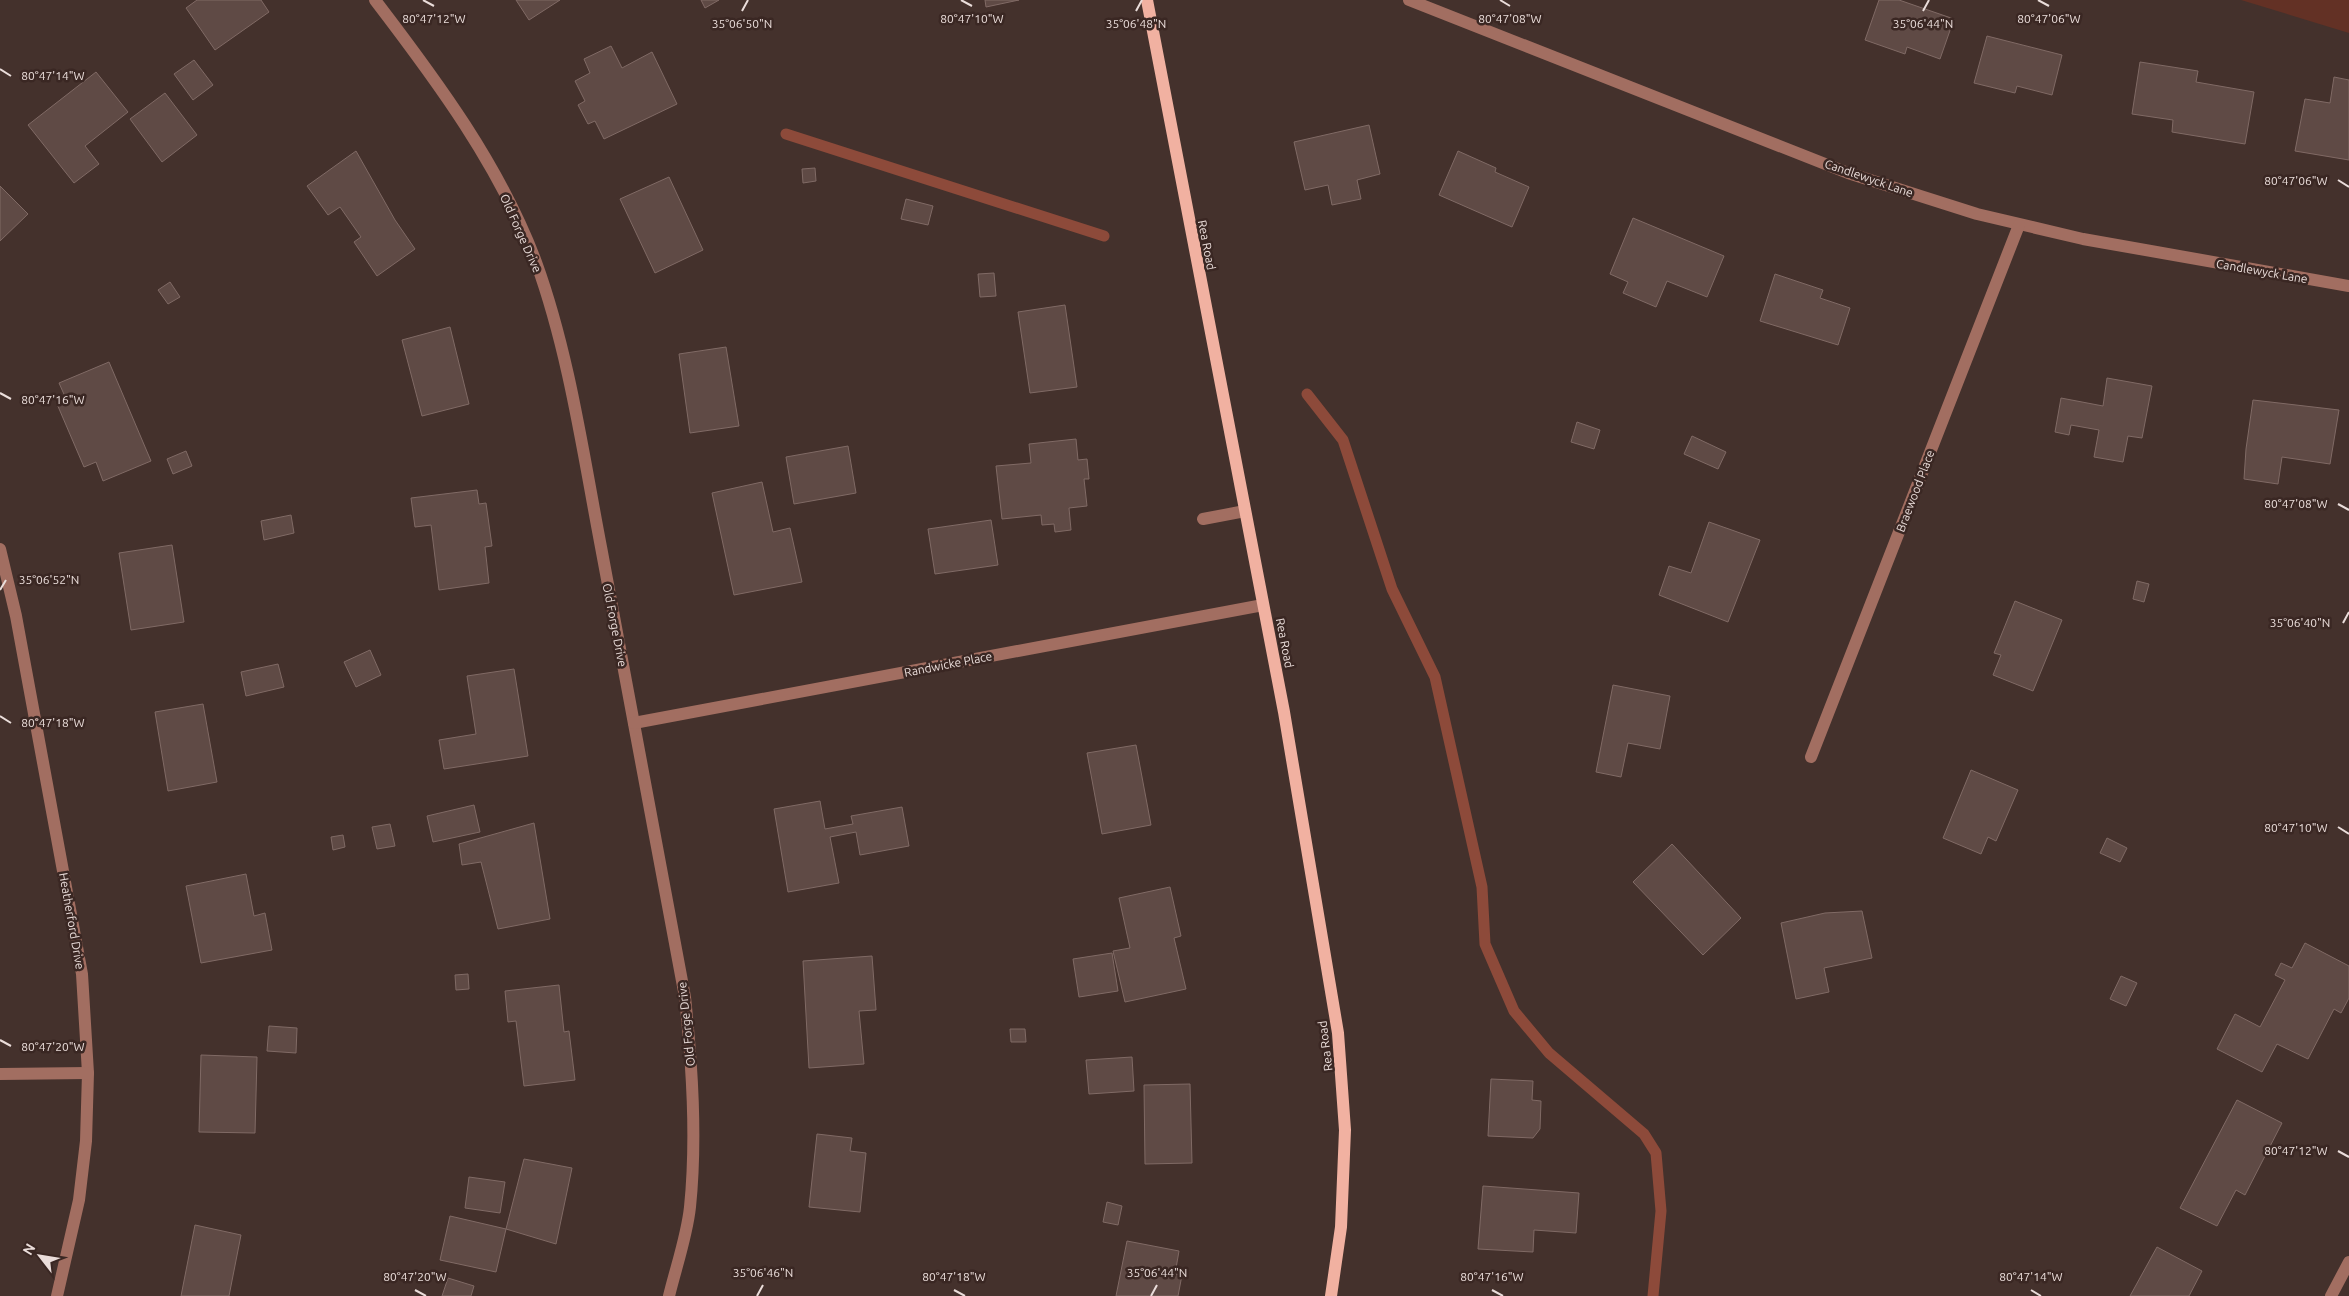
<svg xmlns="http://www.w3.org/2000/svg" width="2349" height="1296" font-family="Ubuntu,sans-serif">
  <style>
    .green { fill: #633125 }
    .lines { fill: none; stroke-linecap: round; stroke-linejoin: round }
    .stream { stroke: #8d4a3a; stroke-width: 11 }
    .building { fill: #5f4a45; stroke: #806a65 }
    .minor { stroke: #a26e61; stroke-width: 12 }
    .major { stroke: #f1b1a1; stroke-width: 12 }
    .ticks { fill: none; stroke: #eaddda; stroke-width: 2 }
    .labels { text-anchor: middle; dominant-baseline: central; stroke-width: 5; stroke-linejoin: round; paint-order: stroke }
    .street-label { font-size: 12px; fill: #eaddda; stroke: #3a2723 }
    .ticks-label { font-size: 12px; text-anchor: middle; fill: #eaddda; stroke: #3a2723; stroke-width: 5; stroke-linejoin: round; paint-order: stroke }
  </style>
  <rect width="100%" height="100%" fill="#44312c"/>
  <polygon class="green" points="2241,0 2349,0 2349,33"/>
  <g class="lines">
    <g class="stream">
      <polyline points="786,134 1104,236"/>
      <polyline points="1307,394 1343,440 1392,589 1435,677 1482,887 1485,944 1514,1011 1549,1053 1644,1134 1656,1153 1661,1211 1653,1296"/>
    </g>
  </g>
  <g class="building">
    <polygon points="197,0 261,0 269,12 215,50 186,8"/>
    <polygon points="516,0 560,0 529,20"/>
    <polygon points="701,0 719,0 705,8"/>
    <polygon points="985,0 1019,0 986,7"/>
    <polygon points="1879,0 1899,0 1954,19 1940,59 1907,47 1905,54 1865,40"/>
    <polygon points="1987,36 2062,55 2052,95 2017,86 2015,93 1974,83"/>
    <polygon points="611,46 622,68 652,52 677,104 604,139 595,121 588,124 578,105 585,101 575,81 590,73 584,59"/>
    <polygon points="194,60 213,85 193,100 174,74"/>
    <polygon points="2140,62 2198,71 2196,82 2254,92 2245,144 2172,132 2173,120 2132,114"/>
    <polygon points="96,72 128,112 85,146 99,164 74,183 28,125"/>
    <polygon points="2334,77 2349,80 2349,160 2295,151 2305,99 2330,103"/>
    <polygon points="165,93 197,135 162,162 130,119"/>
    <polygon points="1369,125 1380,174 1357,180 1361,199 1332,205 1328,185 1305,190 1294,142"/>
    <polygon points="356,151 395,220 415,249 377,276 354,242 361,237 340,207 328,215 307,186"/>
    <polygon points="1458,151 1496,168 1495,172 1529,187 1512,227 1439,195"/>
    <polygon points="815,168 816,181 803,183 802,169"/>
    <polygon points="669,177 703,250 655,273 620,199"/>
    <polygon points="0,186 28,214 0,241"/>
    <polygon points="906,199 933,206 928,225 901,219"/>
    <polygon points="1633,218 1724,256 1707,297 1667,281 1656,307 1623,293 1628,282 1610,274"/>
    <polygon points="994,273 996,296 980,297 978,274"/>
    <polygon points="1775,274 1823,290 1820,298 1850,308 1838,345 1760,321"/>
    <polygon points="170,282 180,297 168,304 158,290"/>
    <polygon points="1065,305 1077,387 1030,393 1018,312"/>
    <polygon points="450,327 469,404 422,416 402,340"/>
    <polygon points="726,347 739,426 690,433 679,354"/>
    <polygon points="109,362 151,461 103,481 96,462 84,467 57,404 67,401 59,383"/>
    <polygon points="2107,378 2152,386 2142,438 2128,436 2123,462 2094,457 2099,430 2071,425 2069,435 2055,432 2061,398 2103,406"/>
    <polygon points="2253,400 2339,410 2330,464 2282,457 2278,484 2244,479 2246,449"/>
    <polygon points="1577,422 1600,430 1594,449 1571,442"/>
    <polygon points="1692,436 1726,452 1718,469 1684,454"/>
    <polygon points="1076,439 1078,460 1087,459 1089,479 1084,479 1087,506 1069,508 1071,530 1055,532 1054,524 1042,525 1041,515 1002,519 996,466 1031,463 1029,444"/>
    <polygon points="848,446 856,493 794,504 786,457"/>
    <polygon points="186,451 192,466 173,474 167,459"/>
    <polygon points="762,482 773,532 790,528 802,582 734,595 712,493"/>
    <polygon points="477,490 479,504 486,503 492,546 485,547 489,583 439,590 431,525 415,527 411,498"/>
    <polygon points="291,515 294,533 264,540 261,521"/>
    <polygon points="991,520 998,565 935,574 928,529"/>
    <polygon points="1709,522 1760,540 1728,622 1659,595 1669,566 1691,573"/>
    <polygon points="172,545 184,622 131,630 119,553"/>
    <polygon points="2137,581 2149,584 2144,602 2133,599"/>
    <polygon points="2015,601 2062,620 2033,691 1993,675 2001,655 1994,653"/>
    <polygon points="370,650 381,675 356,687 344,662"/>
    <polygon points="278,664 284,687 246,696 241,672"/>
    <polygon points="514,669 528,756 444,769 439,740 476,734 467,676"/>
    <polygon points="1613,685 1670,696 1660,749 1628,743 1621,777 1596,772"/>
    <polygon points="203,704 217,782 168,791 155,712"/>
    <polygon points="1136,745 1151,825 1102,834 1087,753"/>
    <polygon points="1971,770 2018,790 1996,841 1988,837 1981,854 1943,838"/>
    <polygon points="820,801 825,829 853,824 851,816 902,807 909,846 860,855 856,832 830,837 839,883 788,892 774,809"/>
    <polygon points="474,805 480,832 433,842 427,816"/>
    <polygon points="534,823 550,919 498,929 481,862 462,865 459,844"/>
    <polygon points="390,824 395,846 377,849 372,827"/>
    <polygon points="343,835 345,847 333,850 331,837"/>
    <polygon points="2107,838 2127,848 2120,862 2100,853"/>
    <polygon points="1672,844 1741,918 1703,955 1633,882"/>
    <polygon points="246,874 254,916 265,913 272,950 201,963 186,886"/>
    <polygon points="1170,887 1181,936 1174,938 1186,989 1125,1002 1113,951 1130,948 1119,898"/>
    <polygon points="1862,911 1872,958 1824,968 1829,992 1796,999 1781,923 1825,913"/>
    <polygon points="2305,943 2349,966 2349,998 2341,1013 2334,1009 2308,1059 2277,1044 2262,1072 2217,1049 2235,1014 2260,1027 2285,980 2275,975 2281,963 2292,968"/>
    <polygon points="1112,953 1118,991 1079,997 1073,959"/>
    <polygon points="872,956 876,1010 859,1011 864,1064 809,1068 803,961"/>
    <polygon points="468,974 469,989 456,990 455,975"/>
    <polygon points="2121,976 2137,983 2126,1006 2110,999"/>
    <polygon points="559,985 564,1032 569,1031 575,1080 524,1086 516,1021 508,1022 505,991"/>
    <polygon points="269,1026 297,1028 296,1053 267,1051"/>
    <polygon points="1010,1029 1025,1029 1026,1042 1011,1042"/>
    <polygon points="201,1055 257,1057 255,1133 199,1132"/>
    <polygon points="1132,1057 1134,1091 1089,1094 1086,1060"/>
    <polygon points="1491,1079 1533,1081 1532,1100 1541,1101 1540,1129 1533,1138 1488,1136"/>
    <polygon points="1190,1084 1192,1163 1145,1164 1144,1085"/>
    <polygon points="2237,1100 2282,1123 2245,1195 2236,1190 2217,1226 2180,1208"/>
    <polygon points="817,1134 852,1138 850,1151 866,1153 860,1212 809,1207"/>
    <polygon points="524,1159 572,1168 556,1244 506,1229"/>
    <polygon points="469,1177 505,1182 500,1213 465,1208"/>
    <polygon points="1483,1186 1579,1193 1576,1233 1534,1230 1533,1252 1478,1249"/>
    <polygon points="1107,1202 1122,1206 1118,1225 1103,1222"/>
    <polygon points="450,1216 506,1229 496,1272 440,1260"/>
    <polygon points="195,1225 241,1235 229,1296 181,1296"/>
    <polygon points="1127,1241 1179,1251 1175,1274 1182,1275 1178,1296 1116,1296"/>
    <polygon points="2157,1247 2202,1271 2189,1296 2130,1296"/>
    <polygon points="448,1278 474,1286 471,1296 442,1296"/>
  </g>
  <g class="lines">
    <g class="minor">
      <path d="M 375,0 C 437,81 500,166 536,262 C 569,353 583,453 601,547 C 629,697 657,847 685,997 C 692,1065 697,1138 690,1207 C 687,1236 676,1267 669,1296"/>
      <polyline points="1409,0 1848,173 1977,214 2083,239 2349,286"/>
      <polyline points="1203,519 1245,511"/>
      <polyline points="0,549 16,616 82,974 88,1073 86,1141 79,1200 57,1296"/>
      <polyline points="634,723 1263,605"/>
      <polyline points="1811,757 2019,225"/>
      <polyline points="0,1074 88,1073"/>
      <polyline points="2331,1296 2349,1262"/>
    </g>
    <polyline class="major" points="1147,0 1284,712 1338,1033 1345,1130 1341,1227 1331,1296"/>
  </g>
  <path class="ticks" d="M 423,0 L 434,6M 961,0 L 972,6M 1500,0 L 1510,6M 2038,0 L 2049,6M 742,11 L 748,0M 1136,11 L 1142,0M 1923,11 L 1929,0M 0,69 L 11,76M 2338,180 L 2349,187M 0,393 L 11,399M 2338,504 L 2349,510M 0,590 L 6,580M 2343,623 L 2349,612M 0,716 L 11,723M 2338,827 L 2349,834M 0,1040 L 11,1046M 2338,1151 L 2349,1157M 415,1290 L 426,1296M 954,1290 L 965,1296M 1492,1290 L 1503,1296M 2031,1290 L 2041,1296M 757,1296 L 763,1285M 1151,1296 L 1157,1285"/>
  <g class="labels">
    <g class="street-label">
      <text transform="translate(1869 178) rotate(19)">Candlewyck Lane</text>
      <text transform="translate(521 233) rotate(66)">Old Forge Drive</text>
      <text transform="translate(1207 245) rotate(79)">Rea Road</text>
      <text transform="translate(2262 271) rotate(10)">Candlewyck Lane</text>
      <text transform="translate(1915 491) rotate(-69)">Braewood Place</text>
      <text transform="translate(615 625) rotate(79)">Old Forge Drive</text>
      <text transform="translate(1285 643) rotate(79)">Rea Road</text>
      <text transform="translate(948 664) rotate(-11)">Randwicke Place</text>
      <text transform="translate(72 921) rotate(80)">Heatherford Drive</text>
      <text transform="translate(686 1024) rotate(-96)">Old Forge Drive</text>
      <text transform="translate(1325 1046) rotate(-97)">Rea Road</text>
    </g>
  </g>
  <g class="ticks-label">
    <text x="434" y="23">80°47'12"W</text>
    <text x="972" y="23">80°47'10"W</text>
    <text x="1510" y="23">80°47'08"W</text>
    <text x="2049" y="23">80°47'06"W</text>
    <text x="1136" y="28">35°06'48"N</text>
    <text x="742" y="28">35°06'50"N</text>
    <text x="1923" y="28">35°06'44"N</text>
    <text x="53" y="80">80°47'14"W</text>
    <text x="2296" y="185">80°47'06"W</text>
    <text x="53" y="404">80°47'16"W</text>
    <text x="2296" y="508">80°47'08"W</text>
    <text x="49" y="584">35°06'52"N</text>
    <text x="2300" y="627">35°06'40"N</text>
    <text x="53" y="727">80°47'18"W</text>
    <text x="2296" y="832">80°47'10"W</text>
    <text x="53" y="1051">80°47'20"W</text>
    <text x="2296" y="1155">80°47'12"W</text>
    <text x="763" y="1277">35°06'46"N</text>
    <text x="1157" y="1277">35°06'44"N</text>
    <text x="415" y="1281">80°47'20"W</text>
    <text x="954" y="1281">80°47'18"W</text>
    <text x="1492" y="1281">80°47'16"W</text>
    <text x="2031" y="1281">80°47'14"W</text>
  </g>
  <g transform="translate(40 1256) rotate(301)" stroke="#3a2723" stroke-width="4" paint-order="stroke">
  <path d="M0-4L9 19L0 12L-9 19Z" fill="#eaddda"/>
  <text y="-8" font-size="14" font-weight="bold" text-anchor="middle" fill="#eaddda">N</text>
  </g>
</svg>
